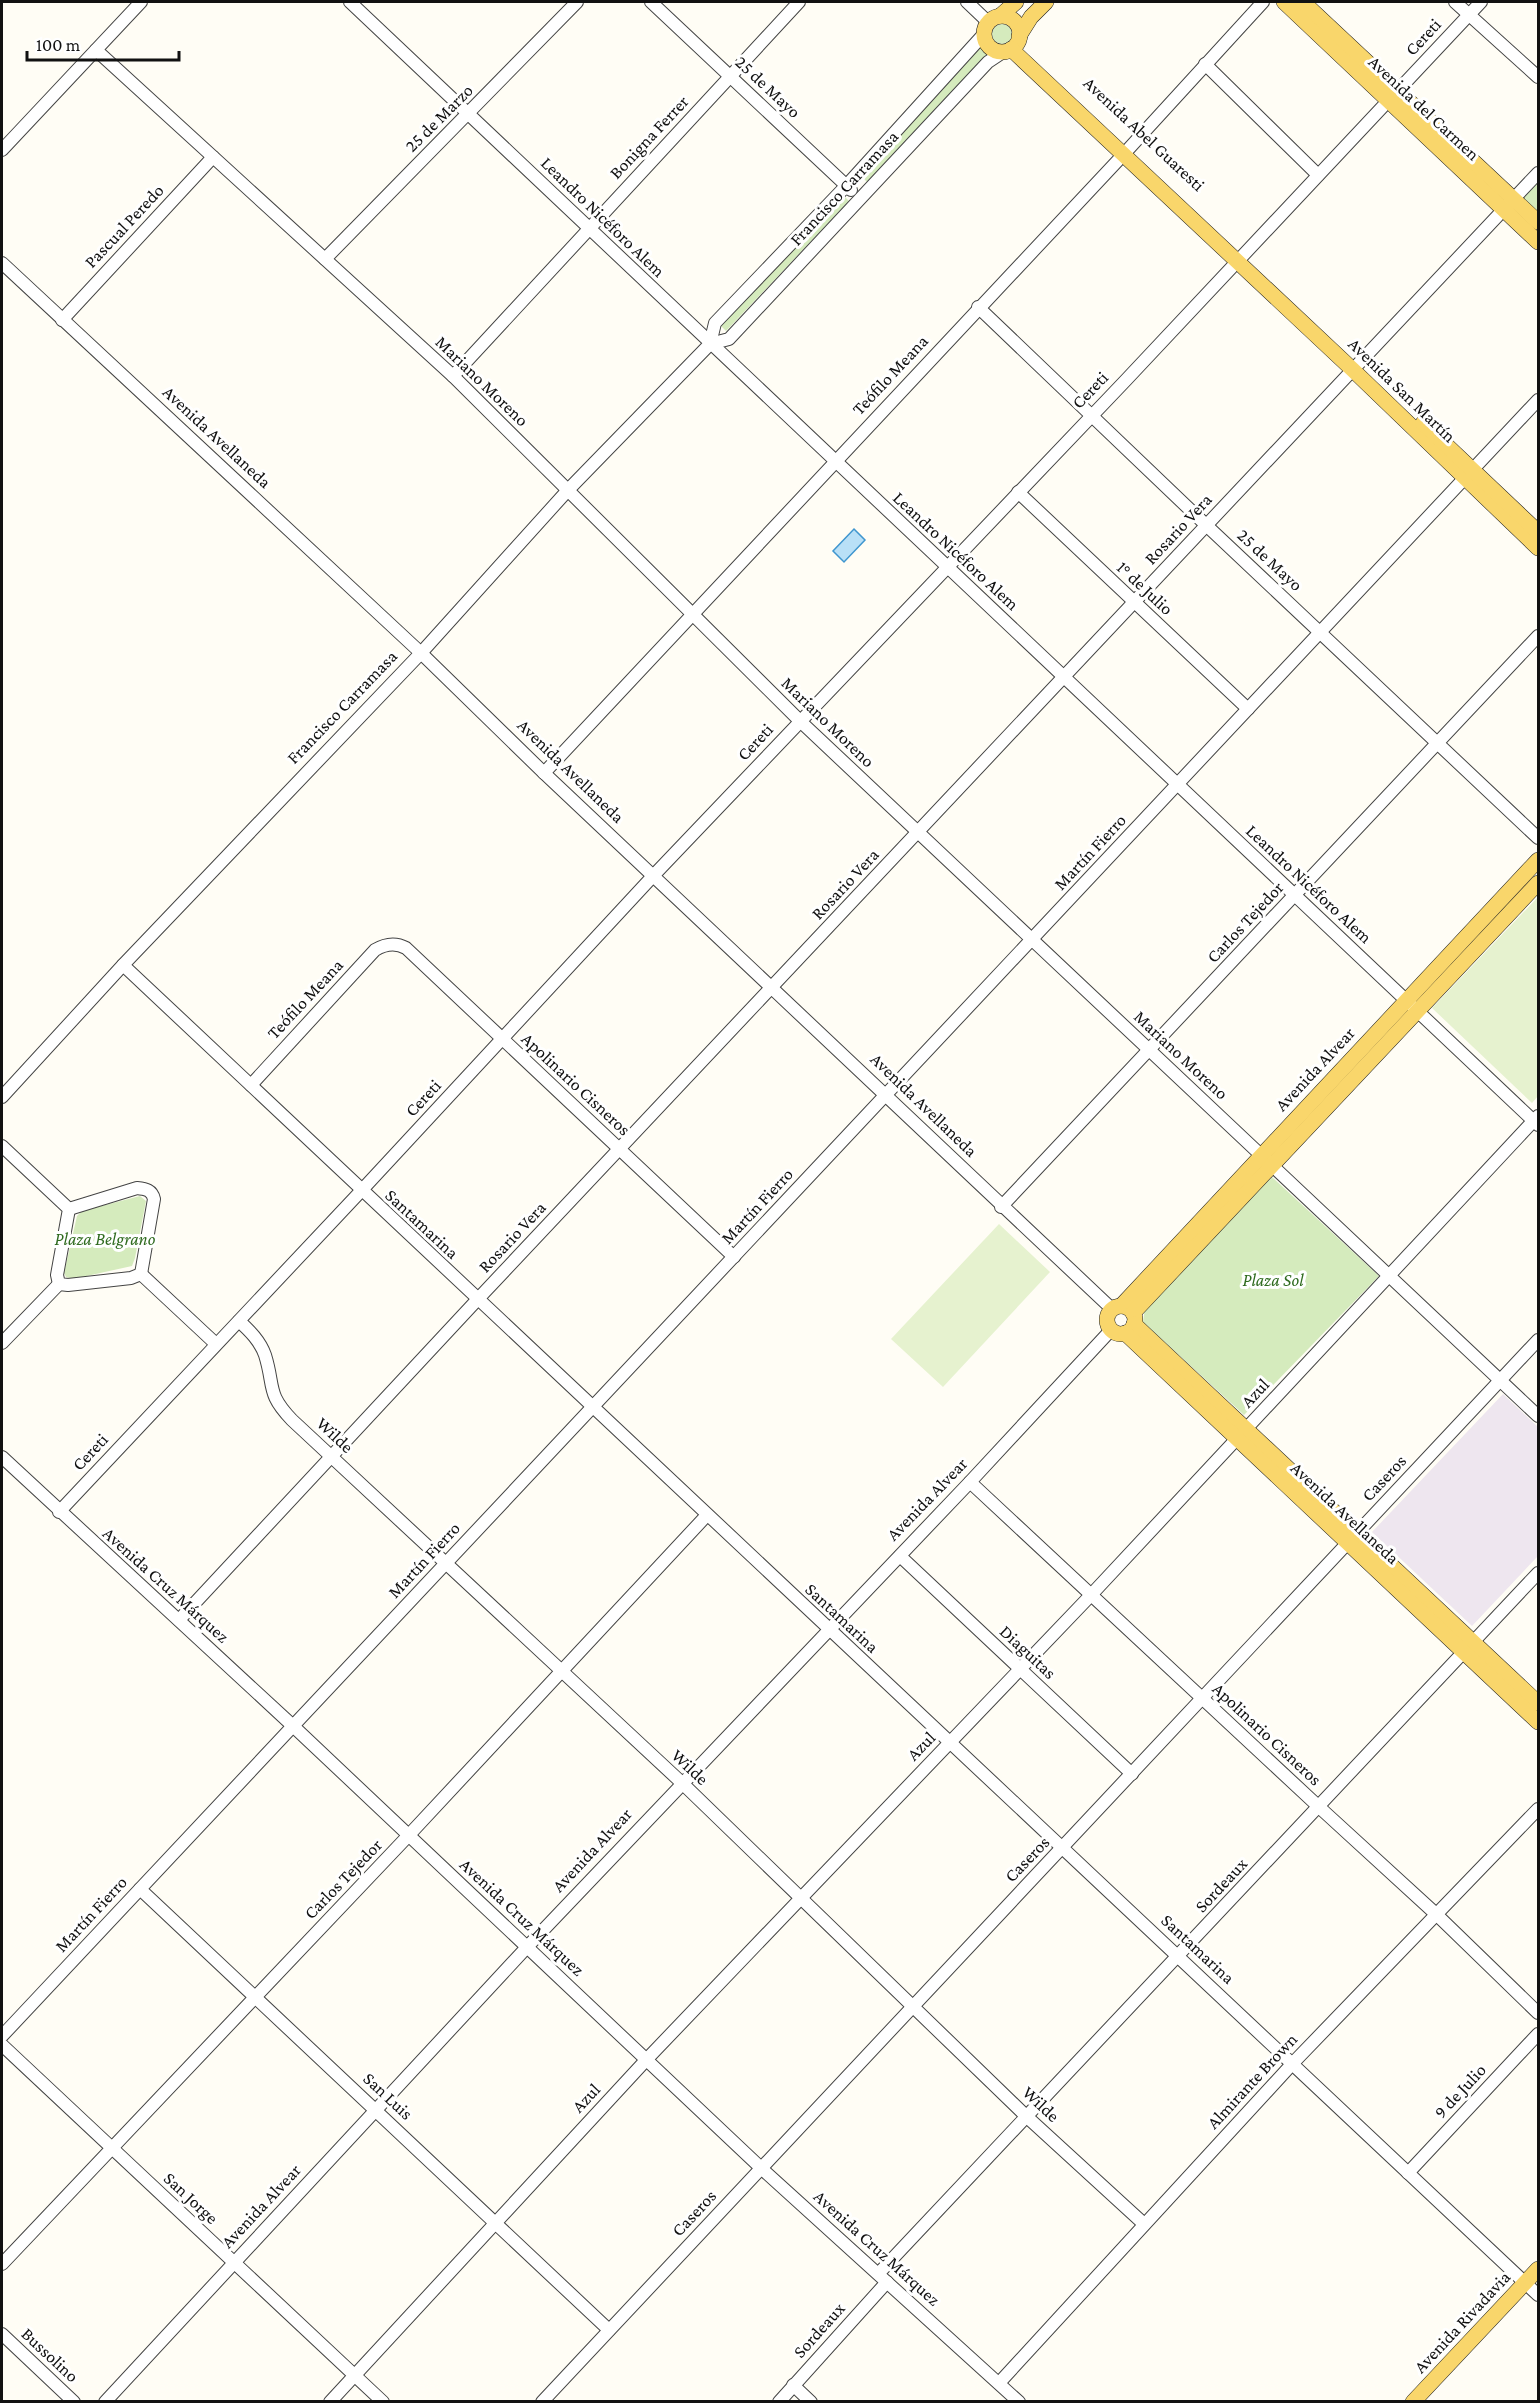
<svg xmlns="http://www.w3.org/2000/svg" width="1540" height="2403" font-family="'Crimson Pro',serif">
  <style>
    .industrial { fill: #eee6ef }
    .green { fill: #d5ebbd }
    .pitch { fill: #e6f2cf }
    .water { fill: #b9e0f7; stroke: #3f96cf; stroke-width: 1.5 }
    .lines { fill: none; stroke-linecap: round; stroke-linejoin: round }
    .minor-casing { stroke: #444; stroke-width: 14 }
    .major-casing { stroke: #222; stroke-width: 16 }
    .minor { stroke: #fff; stroke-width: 12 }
    .major { stroke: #f9d66b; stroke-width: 15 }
    .labels { text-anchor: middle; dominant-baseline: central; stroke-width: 6; stroke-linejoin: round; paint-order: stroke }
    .street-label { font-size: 18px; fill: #111; stroke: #fff }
    .park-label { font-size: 18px; font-style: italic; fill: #2f6b1f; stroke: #fff }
  </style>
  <rect width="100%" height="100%" fill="#fffdf5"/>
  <polygon class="industrial" points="1503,1394 1538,1427 1538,1556 1472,1626 1372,1532"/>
  <g class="green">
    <circle cx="1002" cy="34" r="10"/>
    <polygon points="982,45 990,51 867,182 860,175"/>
    <polygon points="1538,179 1538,212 1522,196"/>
    <polygon points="842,194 849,201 726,331 719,324"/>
    <polygon points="1272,1177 1379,1276 1244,1415 1143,1322 1145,1307"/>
    <polygon points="140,1196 146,1201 135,1258 132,1266 73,1279 66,1277 64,1273 77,1216 82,1211"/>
  </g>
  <g class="pitch">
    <polygon points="1538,897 1538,1096 1532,1103 1432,1008"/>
    <polygon points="999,1224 1050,1272 943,1387 891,1339"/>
  </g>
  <polygon class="water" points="854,529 865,540 844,562 833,551"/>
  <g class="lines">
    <g class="minor-casing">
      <g id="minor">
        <polyline points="350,2 1538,1125"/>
        <polyline points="651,2 851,190"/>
        <polyline points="967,2 988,22"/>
        <polyline points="1455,2 1538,77"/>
        <polyline points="96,50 453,376 800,721 1538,1416"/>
        <polyline points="1205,64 1318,175"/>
        <polyline points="2,150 141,2"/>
        <polyline points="325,259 577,2"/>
        <polyline points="2,263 421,653 544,773 1112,1309"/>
        <polyline points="978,307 1206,525 1538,838"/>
        <polyline points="62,320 213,157"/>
        <polyline points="710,344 715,323 847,185 984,34"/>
        <polyline points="453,376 799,2"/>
        <polyline points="1018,492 1248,709"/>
        <polyline points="544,773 1123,155 1263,2"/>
        <polyline points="123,965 1538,2295"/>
        <path d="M 251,1085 L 375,950 C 385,944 395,942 406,948 L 734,1257"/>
        <polyline points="2,1097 123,965 421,653 568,490 710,344 729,339 988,62 1003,52"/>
        <polyline points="2,1146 69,1209 57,1275 59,1284 68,1285 131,1278 141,1274 216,1344"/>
        <polyline points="1001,1207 1538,636"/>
        <path d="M 69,1209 L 137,1188 C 146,1189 152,1190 154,1199 L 141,1274"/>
        <path d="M 239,1321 C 250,1331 260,1341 265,1355 C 275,1387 266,1393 292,1420 L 682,1783 L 1026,2116 L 1144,2224"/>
        <polyline points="2,1343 59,1284"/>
        <polyline points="2,1457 293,1726 761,2168 1019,2402"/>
        <polyline points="970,1482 1319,1807 1437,1915 1538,2013"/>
        <polyline points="59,1512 361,1191 653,876 1126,380 1481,2"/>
        <polyline points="900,1556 1132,1774"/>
        <polyline points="179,1620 477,1300 1538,173"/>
        <polyline points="140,1889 609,2330"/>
        <polyline points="2,2036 1538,400"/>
        <polyline points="2,2045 383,2402"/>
        <polyline points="1408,2173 1538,2034"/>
        <polyline points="2,2264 408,1836 707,1515"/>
        <polyline points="879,2273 1538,1573"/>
        <polyline points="2,2334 74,2402"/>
        <polyline points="999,2383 1293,2063 1538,1809"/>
        <polyline points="793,2385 811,2402"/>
        <polyline points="105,2402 528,1946 970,1482 1111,1330"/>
        <polyline points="330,2402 647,2059 1091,1595 1538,1116"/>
        <polyline points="542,2402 1538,1340"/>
        <polyline points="779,2402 887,2282"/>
      </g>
    </g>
    <g class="major-casing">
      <g id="major">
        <polyline points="1284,2 1538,242"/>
        <polyline points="1303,2 1538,222"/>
        <polyline points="1000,16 1016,2"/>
        <circle cx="1002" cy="34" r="18"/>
        <polyline points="1019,36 1031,17 1046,2"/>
        <polyline points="1011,49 1353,370 1538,548"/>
        <polyline points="1423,423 1538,532"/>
        <polyline points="1121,1306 1538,860"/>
        <circle cx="1121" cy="1320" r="14"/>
        <polyline points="1133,1313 1538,883"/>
        <polyline points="1134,1324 1538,1703"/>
        <polyline points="1125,1333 1538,1722"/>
        <polyline points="1413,2402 1538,2269"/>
      </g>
    </g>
    <use href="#minor" class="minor"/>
    <use href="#major" class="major"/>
  </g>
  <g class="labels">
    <g class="street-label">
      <text transform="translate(1423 37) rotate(-47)">Cereti</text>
      <text transform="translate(768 87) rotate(43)">25 de Mayo</text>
      <text transform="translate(1424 108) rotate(43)">Avenida del Carmen</text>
      <text transform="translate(439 118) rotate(-45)">25 de Marzo</text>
      <text transform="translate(1144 134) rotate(43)">Avenida Abel Guaresti</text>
      <text transform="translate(649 137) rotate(-47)">Bonigna Ferrer</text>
      <text transform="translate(844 188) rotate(-47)">Francisco Carramasa</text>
      <text transform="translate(603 217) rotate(44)">Leandro Nicéforo Alem</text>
      <text transform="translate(124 226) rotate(-47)">Pascual Peredo</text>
      <text transform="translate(890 375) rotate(-47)">Teófilo Meana</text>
      <text transform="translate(482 381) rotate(44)">Mariano Moreno</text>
      <text transform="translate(1090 390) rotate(-46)">Cereti</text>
      <text transform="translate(1402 390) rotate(44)">Avenida San Martín</text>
      <text transform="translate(217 437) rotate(43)">Avenida Avellaneda</text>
      <text transform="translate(1178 529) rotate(-47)">Rosario Vera</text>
      <text transform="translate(956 551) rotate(43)">Leandro Nicéforo Alem</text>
      <text transform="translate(1270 560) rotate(43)">25 de Mayo</text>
      <text transform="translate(1145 588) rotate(43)">1° de Julio</text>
      <text transform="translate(342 707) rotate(-46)">Francisco Carramasa</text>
      <text transform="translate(828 722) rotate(44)">Mariano Moreno</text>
      <text transform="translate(755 742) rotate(-47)">Cereti</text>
      <text transform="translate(571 771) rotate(44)">Avenida Avellaneda</text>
      <text transform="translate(1090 852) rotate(-47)">Martín Fierro</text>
      <text transform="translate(845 884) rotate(-47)">Rosario Vera</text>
      <text transform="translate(1309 884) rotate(43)">Leandro Nicéforo Alem</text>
      <text transform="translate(1245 922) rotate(-47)">Carlos Tejedor</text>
      <text transform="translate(305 999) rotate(-47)">Teófilo Meana</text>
      <text transform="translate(1181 1055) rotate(43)">Mariano Moreno</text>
      <text transform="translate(1315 1069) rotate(-47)">Avenida Alvear</text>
      <text transform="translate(576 1084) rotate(43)">Apolinario Cisneros</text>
      <text transform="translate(423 1098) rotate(-47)">Cereti</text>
      <text transform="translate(924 1105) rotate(44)">Avenida Avellaneda</text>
      <text transform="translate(757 1206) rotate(-47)">Martín Fierro</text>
      <text transform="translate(422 1224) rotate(43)">Santamarina</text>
      <text transform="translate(512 1237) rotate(-47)">Rosario Vera</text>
      <text transform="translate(1255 1393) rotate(-47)">Azul</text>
      <text transform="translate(335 1435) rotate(43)">Wilde</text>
      <text transform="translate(90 1452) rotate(-47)">Cereti</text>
      <text transform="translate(1384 1478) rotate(-47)">Caseros</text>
      <text transform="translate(927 1499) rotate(-46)">Avenida Alvear</text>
      <text transform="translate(1345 1513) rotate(43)">Avenida Avellaneda</text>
      <text transform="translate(424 1560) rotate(-47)">Martín Fierro</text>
      <text transform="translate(166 1585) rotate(42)">Avenida Cruz Márquez</text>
      <text transform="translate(842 1618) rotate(43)">Santamarina</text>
      <text transform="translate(1028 1652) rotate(43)">Diaguitas</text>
      <text transform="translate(1267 1734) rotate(43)">Apolinario Cisneros</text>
      <text transform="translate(921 1746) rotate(-46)">Azul</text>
      <text transform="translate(690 1767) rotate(43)">Wilde</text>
      <text transform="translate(592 1850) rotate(-47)">Avenida Alvear</text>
      <text transform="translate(1027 1859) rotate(-46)">Caseros</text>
      <text transform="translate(343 1879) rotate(-46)">Carlos Tejedor</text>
      <text transform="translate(1221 1885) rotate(-47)">Sordeaux</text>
      <text transform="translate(91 1914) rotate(-47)">Martín Fierro</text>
      <text transform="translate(522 1917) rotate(43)">Avenida Cruz Márquez</text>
      <text transform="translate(1198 1949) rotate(43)">Santamarina</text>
      <text transform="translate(1252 2081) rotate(-47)">Almirante Brown</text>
      <text transform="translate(1460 2091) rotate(-47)">9 de Julio</text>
      <text transform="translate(388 2096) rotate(43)">San Luis</text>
      <text transform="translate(586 2098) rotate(-47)">Azul</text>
      <text transform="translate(1041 2104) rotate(43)">Wilde</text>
      <text transform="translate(191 2198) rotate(43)">San Jorge</text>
      <text transform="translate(261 2206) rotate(-47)">Avenida Alvear</text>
      <text transform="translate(694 2213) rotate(-47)">Caseros</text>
      <text transform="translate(877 2248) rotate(42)">Avenida Cruz Márquez</text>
      <text transform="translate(1462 2322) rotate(-47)">Avenida Rivadavia</text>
      <text transform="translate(819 2330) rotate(-48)">Sordeaux</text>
      <text transform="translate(50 2355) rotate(43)">Bussolino</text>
    </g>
    <g class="park-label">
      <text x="105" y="1239">Plaza Belgrano</text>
      <text x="1273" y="1280">Plaza Sol</text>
    </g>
  </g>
  <rect width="1540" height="2403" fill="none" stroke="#111111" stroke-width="6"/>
  <path d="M27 51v9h152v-9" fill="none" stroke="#111111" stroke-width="3"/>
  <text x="36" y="51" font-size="18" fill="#111111" stroke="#ffffff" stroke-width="4.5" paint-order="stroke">100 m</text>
</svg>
